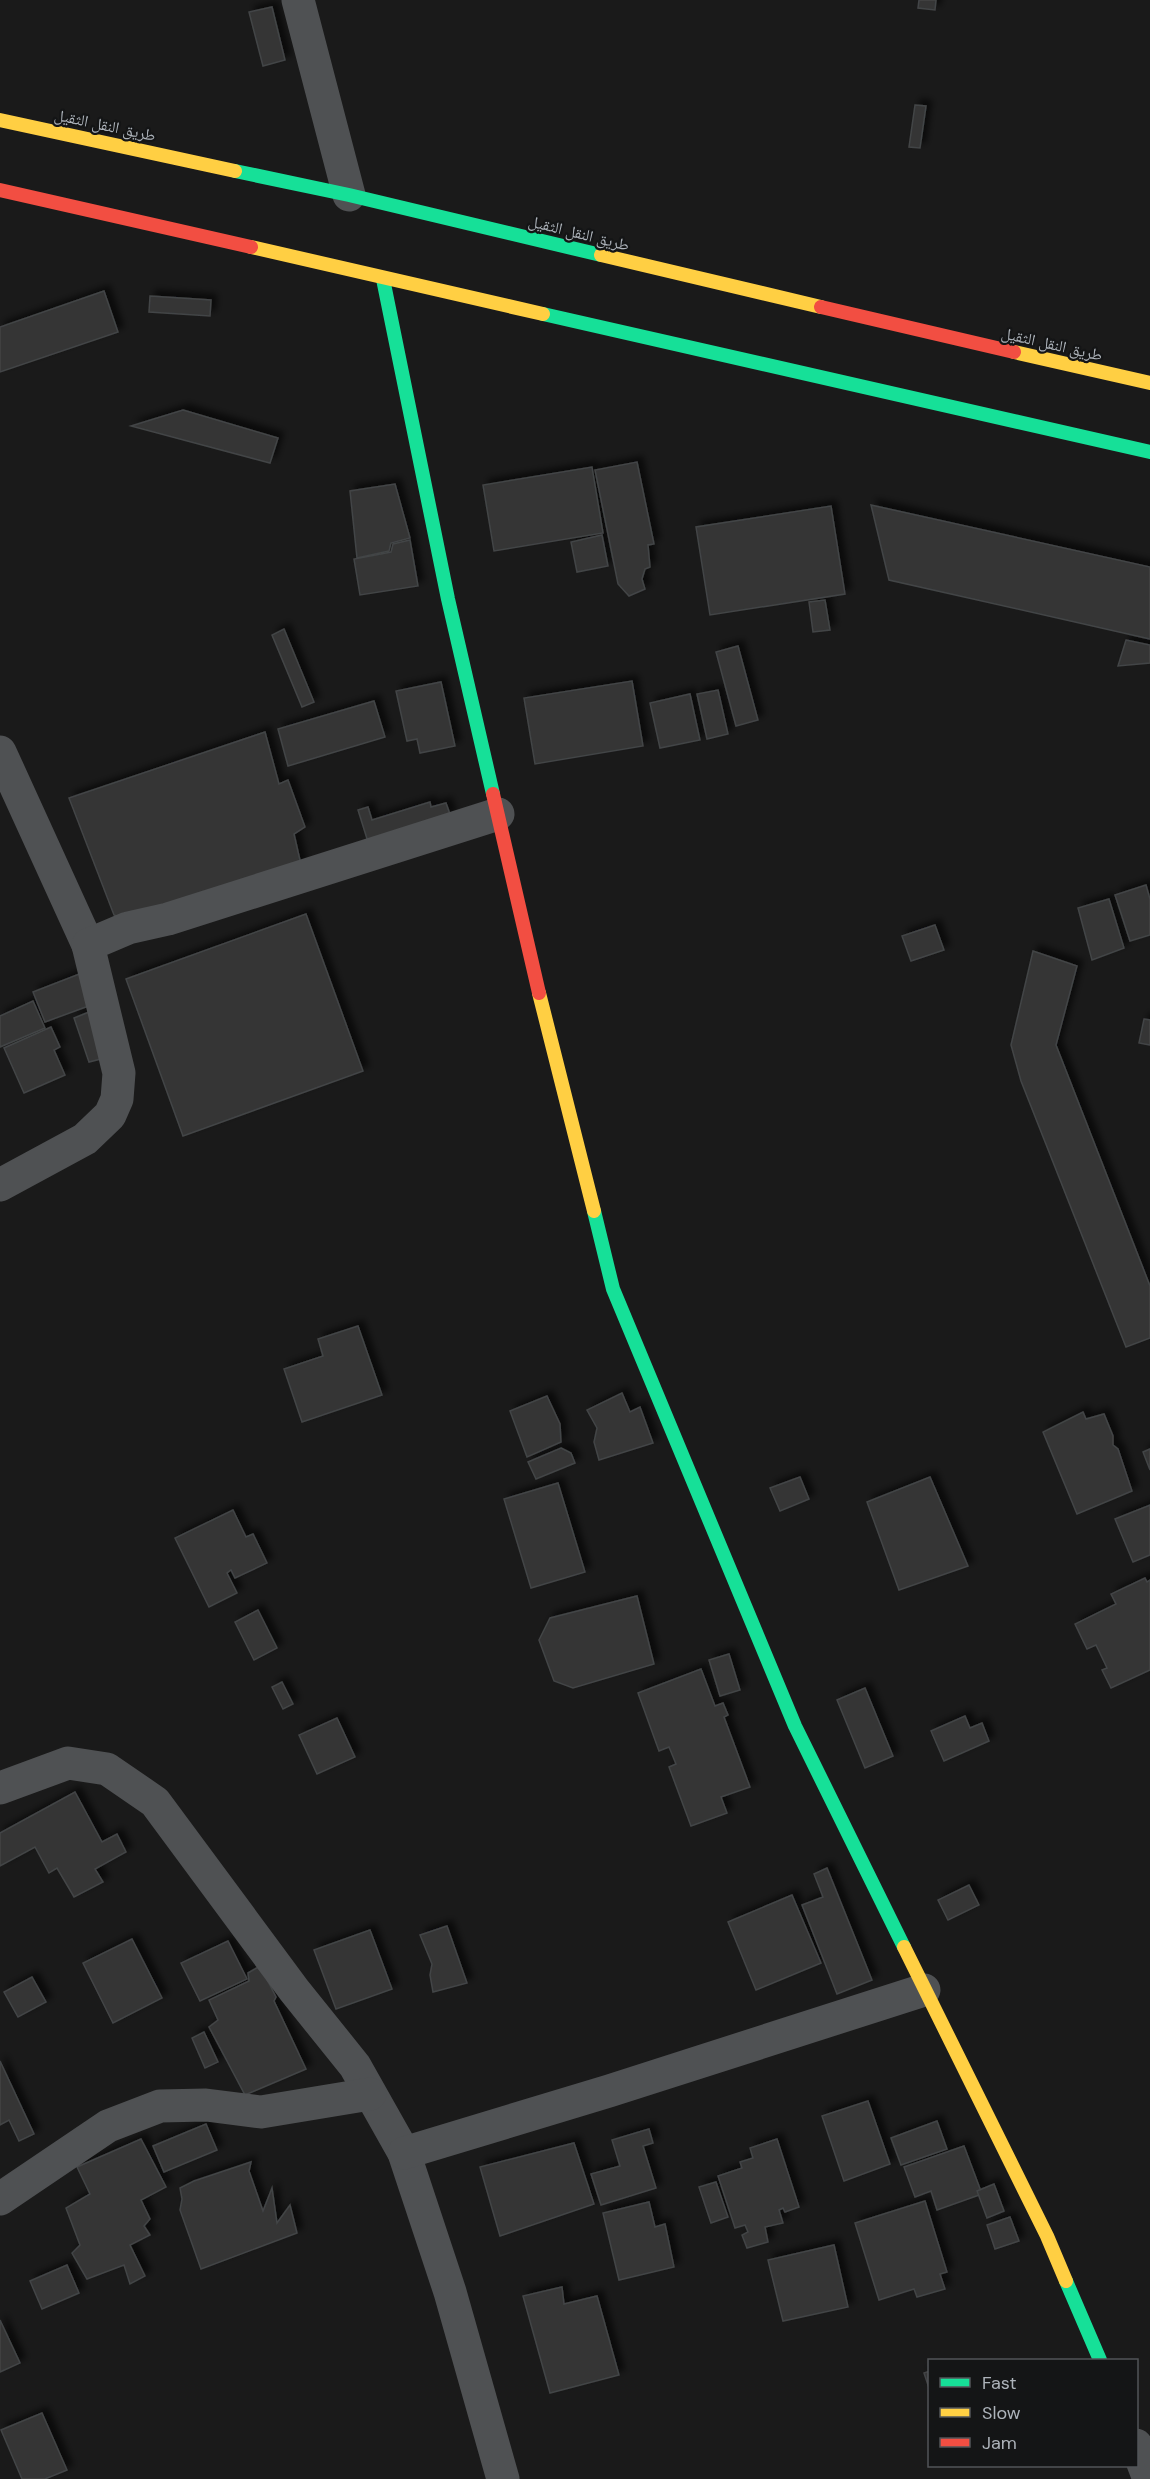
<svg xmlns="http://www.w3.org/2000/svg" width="1150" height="2479" font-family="'DM Sans','Noto Naskh Arabic',sans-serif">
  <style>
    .building { fill: #343536; stroke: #434546; stroke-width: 1.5; filter: url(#shadow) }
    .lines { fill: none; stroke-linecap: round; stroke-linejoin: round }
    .street { stroke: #4f5153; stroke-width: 33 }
    .fast { stroke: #16e098; stroke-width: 14 }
    .slow { stroke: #ffcf43; stroke-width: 14 }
    .jam { stroke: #f24e42; stroke-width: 14 }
    .labels { text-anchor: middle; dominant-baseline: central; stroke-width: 4.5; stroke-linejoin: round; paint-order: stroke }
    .street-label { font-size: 16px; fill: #adb3ba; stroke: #141516 }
  </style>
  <defs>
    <filter id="shadow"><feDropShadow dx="5.5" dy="-5.5" stdDeviation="3" flood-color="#0009"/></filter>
  </defs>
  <rect width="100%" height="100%" fill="#1a1a1a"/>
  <g class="building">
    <polygon points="919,0 936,0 935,10 918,8"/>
    <polygon points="272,7 285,60 263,66 249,12"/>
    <polygon points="915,105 926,106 920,148 909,147"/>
    <polygon points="104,291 118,332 0,372 0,327"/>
    <polygon points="150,296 211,300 210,316 149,312"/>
    <polygon points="183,410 278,438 270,463 131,426"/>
    <polygon points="637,462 654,544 648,545 650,567 645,569 642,579 645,589 629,596 618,584 595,470"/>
    <polygon points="592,467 603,533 494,551 483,485"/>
    <polygon points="395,484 410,538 391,543 389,551 357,558 350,491"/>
    <polygon points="871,505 1150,567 1150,639 889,580"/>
    <polygon points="831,506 845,594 710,615 696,527"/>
    <polygon points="602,535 608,566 577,572 571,542"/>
    <polygon points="410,540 418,586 360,595 354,559 391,552 393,544"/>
    <polygon points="825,600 830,630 813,632 809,602"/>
    <polygon points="284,629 314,702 302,707 272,635"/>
    <polygon points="1126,640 1150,645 1150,663 1118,666"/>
    <polygon points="738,646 758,720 736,726 716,652"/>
    <polygon points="632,681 643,746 535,764 524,698"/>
    <polygon points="441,682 455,746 420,753 417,739 407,741 396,691"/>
    <polygon points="718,690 728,734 707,739 697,694"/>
    <polygon points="690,694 700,740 660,748 650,703"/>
    <polygon points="374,701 385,737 288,766 278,729"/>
    <polygon points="265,732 279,784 288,780 305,827 294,834 302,869 123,919 114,915 69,798"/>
    <polygon points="430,802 431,807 446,803 451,817 368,842 358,810 368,807 372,820"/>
    <polygon points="1146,885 1150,899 1150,935 1130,941 1115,895"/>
    <polygon points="1109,899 1124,948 1092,960 1078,908"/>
    <polygon points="306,914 363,1071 183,1136 126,979"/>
    <polygon points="935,925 944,950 911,961 902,936"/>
    <polygon points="1033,951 1077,966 1056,1045 1150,1286 1150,1338 1126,1347 1021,1081 1011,1045"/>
    <polygon points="82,973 94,1004 45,1022 33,992"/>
    <polygon points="33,1001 45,1028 0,1047 0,1016"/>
    <polygon points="89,1012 105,1058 89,1062 74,1018"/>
    <polygon points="1144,1019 1150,1020 1150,1045 1139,1043"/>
    <polygon points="51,1027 60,1047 54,1050 65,1075 24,1093 4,1048"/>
    <polygon points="358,1326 382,1395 302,1422 284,1369 323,1356 318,1339"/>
    <polygon points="622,1393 630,1412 640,1407 653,1443 599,1460 594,1442 597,1428 587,1410"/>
    <polygon points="547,1396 560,1424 561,1442 527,1457 510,1411"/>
    <polygon points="1083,1412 1086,1419 1104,1414 1113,1436 1113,1445 1118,1449 1132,1491 1077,1514 1043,1432"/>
    <polygon points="561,1448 571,1453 575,1463 536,1479 528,1462"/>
    <polygon points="1150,1449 1150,1470 1143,1452"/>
    <polygon points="800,1477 809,1499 780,1511 770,1488"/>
    <polygon points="930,1477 968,1566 899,1590 867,1502"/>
    <polygon points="558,1483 585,1572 531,1588 504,1499"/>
    <polygon points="1150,1505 1150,1555 1133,1562 1115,1519"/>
    <polygon points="233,1510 246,1537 253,1534 267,1563 235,1578 231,1570 227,1573 237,1593 209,1607 175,1538"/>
    <polygon points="1145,1578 1147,1582 1150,1580 1150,1670 1111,1688 1102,1670 1107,1668 1096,1645 1087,1649 1075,1624 1116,1604 1111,1594"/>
    <polygon points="637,1596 654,1664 573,1688 554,1681 539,1640 550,1618"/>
    <polygon points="258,1610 277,1648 254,1660 235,1622"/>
    <polygon points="729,1654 740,1690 720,1696 709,1660"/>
    <polygon points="701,1669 715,1706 723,1703 728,1715 724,1717 750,1787 721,1797 727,1813 691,1826 669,1767 676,1764 669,1747 659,1751 638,1693"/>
    <polygon points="282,1682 293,1704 283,1709 272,1687"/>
    <polygon points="865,1688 893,1756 865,1768 837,1700"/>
    <polygon points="965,1716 970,1728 982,1723 989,1741 944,1761 931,1731"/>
    <polygon points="337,1718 355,1757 317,1774 299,1735"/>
    <polygon points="75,1792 102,1842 117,1834 126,1852 95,1869 103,1882 74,1897 57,1868 49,1873 35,1847 0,1866 0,1833"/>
    <polygon points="827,1868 872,1980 837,1994 802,1905 823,1897 814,1874"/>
    <polygon points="969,1885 979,1905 948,1920 938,1900"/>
    <polygon points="792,1895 821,1963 756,1990 728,1922"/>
    <polygon points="447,1926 467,1983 433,1992 430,1975 432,1964 420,1935"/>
    <polygon points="370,1930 392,1989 336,2009 314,1950"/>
    <polygon points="132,1939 162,1998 113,2023 83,1963"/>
    <polygon points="228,1941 247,1979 200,2001 181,1963"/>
    <polygon points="260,1966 276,1997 274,2001 306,2069 245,2095 209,2027 218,2020 209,2000 249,1981 248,1973"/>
    <polygon points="32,1977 46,2002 18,2017 4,1992"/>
    <polygon points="204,2032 218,2062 205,2068 192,2038"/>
    <polygon points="0,2061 34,2134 19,2141 9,2120 0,2125"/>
    <polygon points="868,2101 890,2164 844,2181 822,2116"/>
    <polygon points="937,2121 947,2149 901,2165 891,2138"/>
    <polygon points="206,2124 217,2150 164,2172 153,2146"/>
    <polygon points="649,2129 653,2143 643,2146 656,2188 601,2205 591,2174 620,2166 612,2140"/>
    <polygon points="141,2139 166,2187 141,2200 150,2219 144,2226 150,2235 130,2245 145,2276 130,2284 124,2265 87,2279 72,2253 80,2245 66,2208 90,2194 77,2167"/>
    <polygon points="777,2139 799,2207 785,2212 783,2208 779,2210 783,2223 765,2227 768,2242 747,2248 742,2235 748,2232 745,2225 735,2228 718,2176 742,2168 740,2162 753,2158 750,2148"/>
    <polygon points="574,2143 594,2204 500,2236 480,2167"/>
    <polygon points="964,2146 982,2194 937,2210 931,2191 915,2197 904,2167"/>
    <polygon points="251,2162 249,2171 263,2211 272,2188 277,2223 290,2205 297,2233 201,2269 180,2210 182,2199 180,2188 194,2181"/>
    <polygon points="716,2182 728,2217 711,2223 699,2187"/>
    <polygon points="994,2184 1004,2211 987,2218 977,2191"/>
    <polygon points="925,2201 947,2272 940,2274 945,2289 917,2297 914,2289 879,2300 855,2223"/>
    <polygon points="649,2202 655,2227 665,2224 674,2267 619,2280 603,2213"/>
    <polygon points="1010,2217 1019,2241 995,2249 987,2225"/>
    <polygon points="834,2245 848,2307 783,2321 768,2260"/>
    <polygon points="67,2265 79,2293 42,2309 30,2281"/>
    <polygon points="562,2287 564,2304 597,2296 619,2375 550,2393 523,2296"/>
    <polygon points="0,2320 20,2363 0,2372"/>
    <polygon points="930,2371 930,2391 924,2373"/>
    <polygon points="42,2413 67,2470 45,2479 22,2479 1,2430"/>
  </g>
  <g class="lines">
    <g class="street">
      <polyline points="298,0 349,195"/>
      <polyline points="0,752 88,945"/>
      <polyline points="0,1185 85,1139 110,1115 117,1099 119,1073 88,945 128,928 168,919 498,814"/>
      <polyline points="0,1788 68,1763 107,1769 155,1802 294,1990 355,2066 404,2153 450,2292 503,2479"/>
      <polyline points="404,2153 609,2091 924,1990"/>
      <polyline points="0,2199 108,2126 160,2106 206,2105 261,2112 370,2094"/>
      <polyline points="1136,2445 1149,2479"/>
    </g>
    <g class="fast">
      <polyline points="235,171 349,195 601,255"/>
      <polyline points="383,279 448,599 493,794"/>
      <polyline points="543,314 1150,452"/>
      <polyline points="594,1211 613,1289 795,1726 904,1947"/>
      <polyline points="1066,2281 1100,2360"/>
    </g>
    <g class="slow">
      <polyline points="0,120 235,171"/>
      <polyline points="251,247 543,314"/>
      <polyline points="601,255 821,307"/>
      <polyline points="1014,352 1150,383"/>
      <polyline points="539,993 594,1211"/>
      <polyline points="904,1947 1047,2236 1066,2281"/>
    </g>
    <g class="jam">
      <polyline points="0,190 251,247"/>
      <polyline points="821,307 1014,352"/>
      <polyline points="493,794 539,993"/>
    </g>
  </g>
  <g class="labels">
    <g class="street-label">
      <text transform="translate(105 125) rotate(12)">طريق النقل الثقيل</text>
      <text transform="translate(579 233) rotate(14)">طريق النقل الثقيل</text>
      <text transform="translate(1052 344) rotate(13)">طريق النقل الثقيل</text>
    </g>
  </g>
  <rect x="928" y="2359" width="210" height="108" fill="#141516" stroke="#515458" stroke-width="1.5"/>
  <rect x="940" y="2378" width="30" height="9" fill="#16e098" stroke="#515458" stroke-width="1.5"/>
  <text x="982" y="2389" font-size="18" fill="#adb3ba">Fast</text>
  <rect x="940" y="2408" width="30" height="9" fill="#ffcf43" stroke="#515458" stroke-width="1.5"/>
  <text x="982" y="2419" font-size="18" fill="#adb3ba">Slow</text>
  <rect x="940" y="2438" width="30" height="9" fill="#f24e42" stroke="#515458" stroke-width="1.5"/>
  <text x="982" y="2449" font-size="18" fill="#adb3ba">Jam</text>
</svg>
